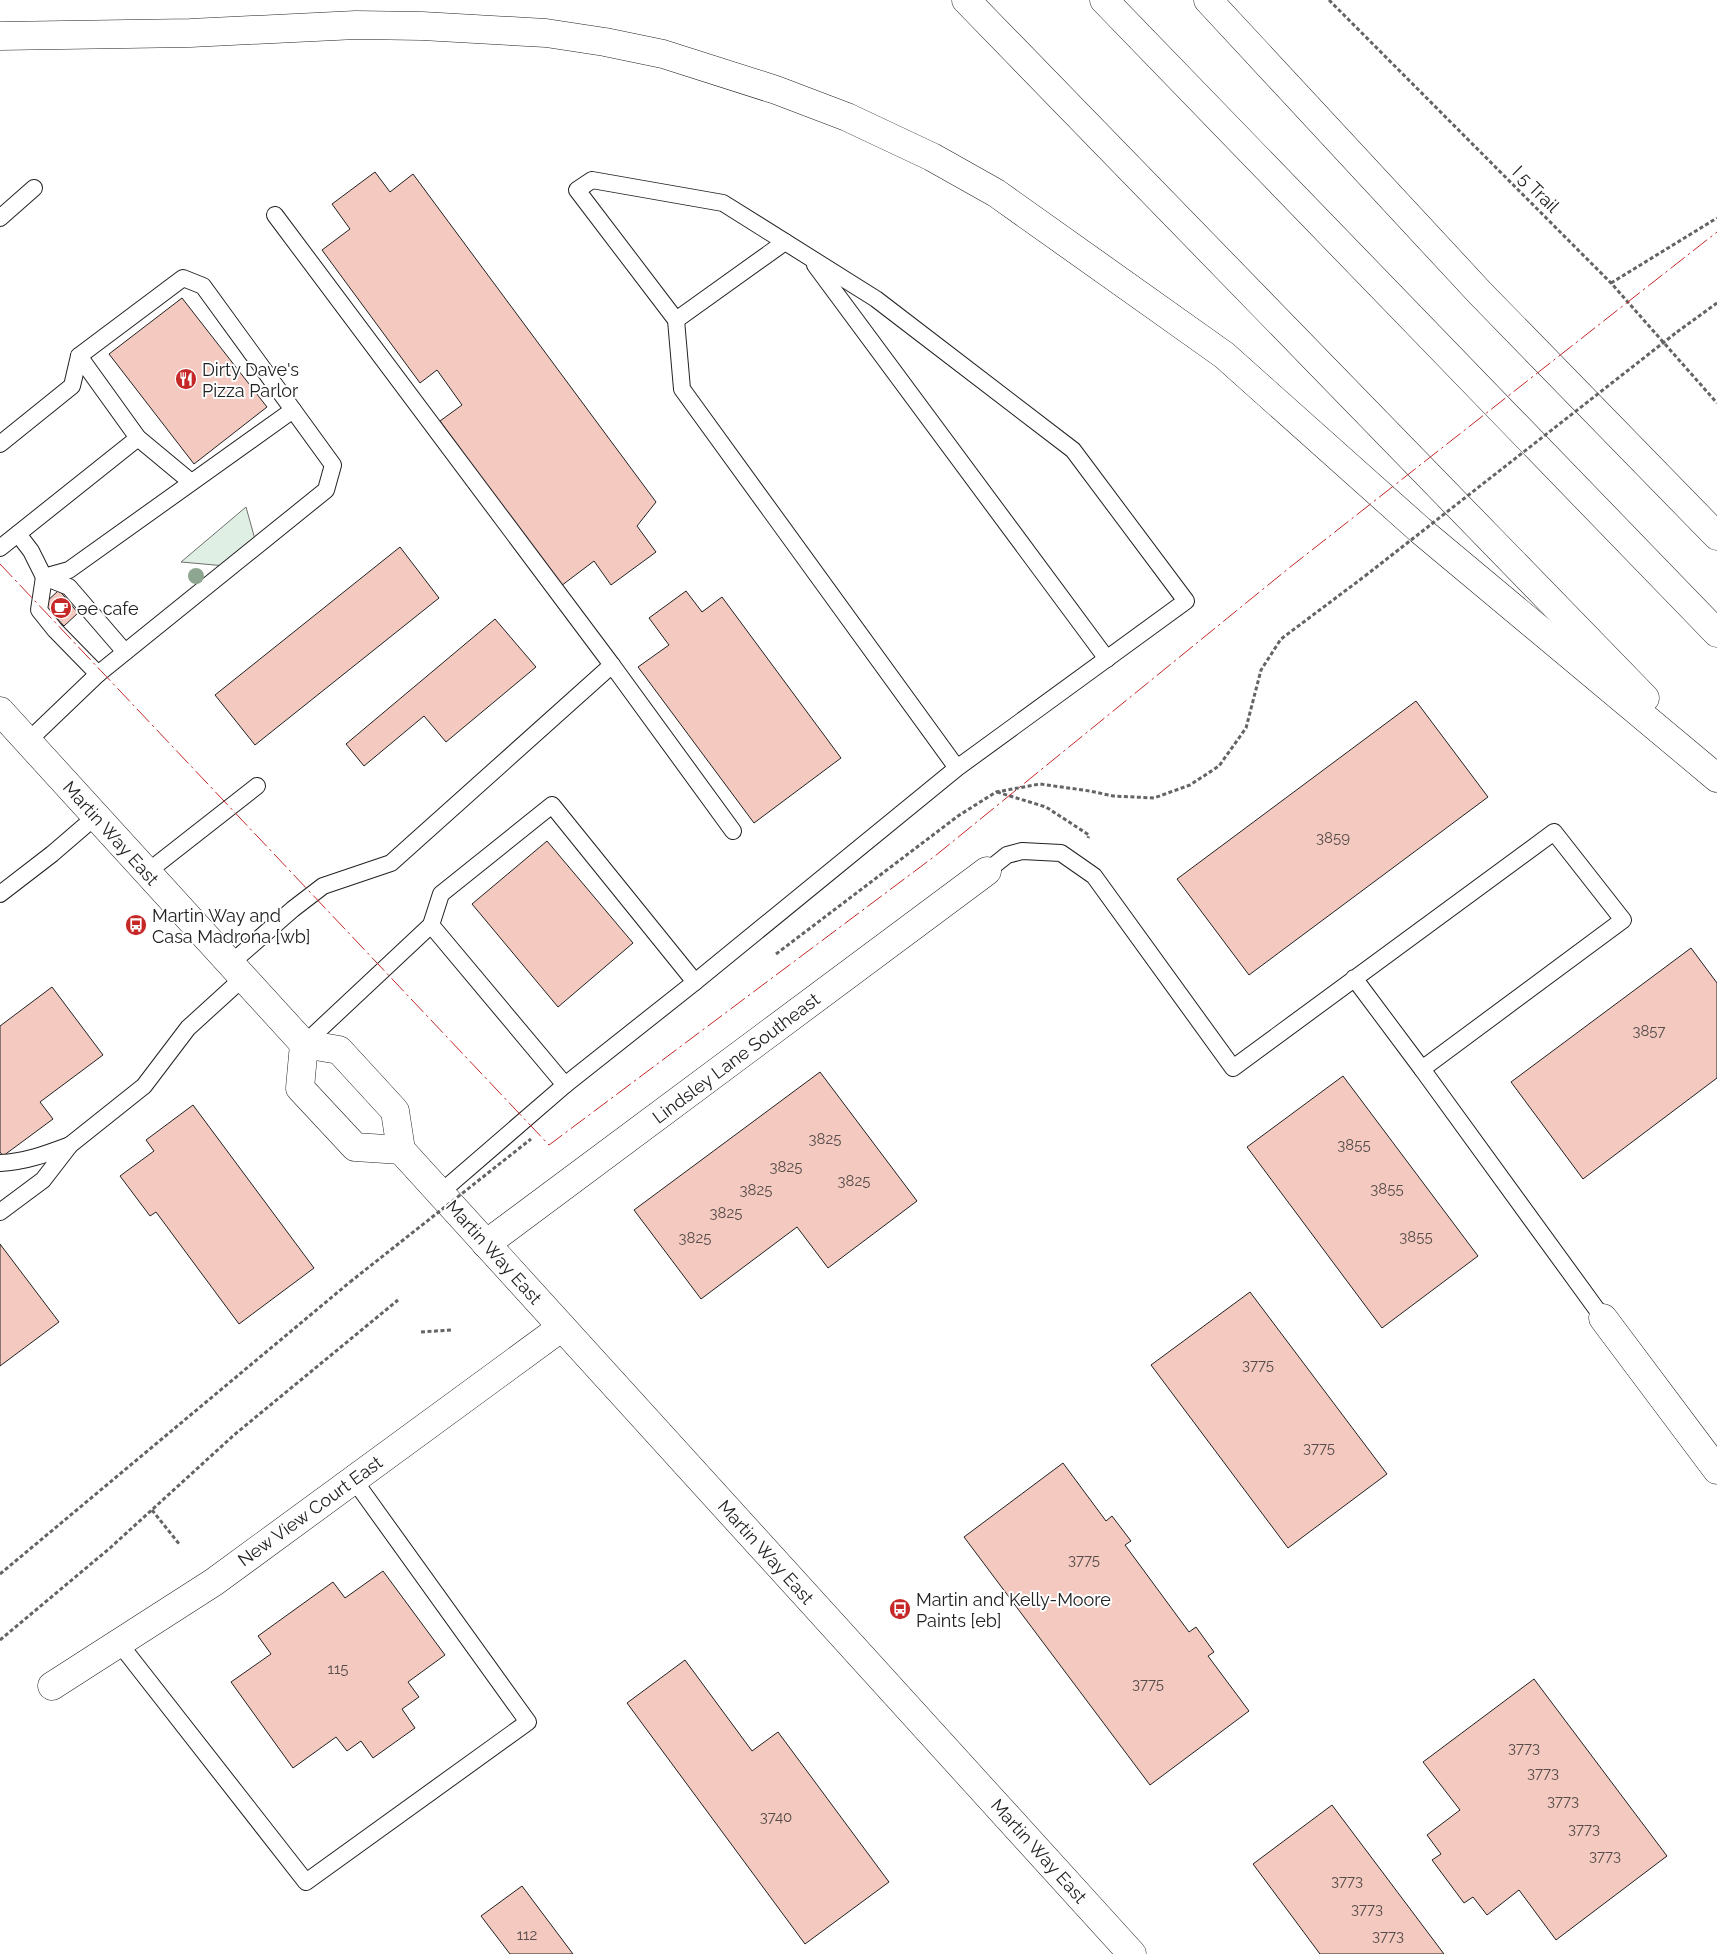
<svg xmlns="http://www.w3.org/2000/svg" width="1717" height="1954" font-family="Raleway,sans-serif">
  <style>
    .green { fill: #e0efe3; stroke: #6f6f6f }
    .building { fill: #f3c9c0; stroke: #222 }
    .lines { fill: none; stroke-linecap: round; stroke-linejoin: round }
    .lane-casing { stroke: #222; stroke-width: 18 }
    .street-casing { stroke: #222; stroke-width: 29 }
    .primary-casing { stroke: #222; stroke-width: 29 }
    .highway-casing { stroke: #222; stroke-width: 29 }
    .path { stroke: #646464; stroke-width: 3; stroke-dasharray: 4 2.5; stroke-linecap: butt }
    .lane { stroke: #fff; stroke-width: 16 }
    .street { stroke: #fff; stroke-width: 28 }
    .primary { stroke: #fff; stroke-width: 28 }
    .highway { stroke: #fff; stroke-width: 28 }
    .path-bridge { stroke: #646464; stroke-width: 3; stroke-dasharray: 4 2.5; stroke-linecap: butt }
    .power { stroke: #c62828; stroke-width: 1; stroke-dasharray: 18 4 2.5 4; stroke-linecap: butt }
    .tree { fill: #8da692 }
    .labels { text-anchor: middle; dominant-baseline: central; stroke-width: 4; stroke-linejoin: round; paint-order: stroke }
    .number-label { font-size: 15px; fill: #564c4a }
    .street-label { font-size: 18px; fill: #222; stroke: #fff }
    .poi-label { font-size: 18px; fill: #222; stroke: #fff; text-anchor: start }
  </style>
  <rect width="100%" height="100%" fill="#fff"/>
  <polygon class="green" points="246,507 258,550 237,567 181,562"/>
  <g class="building">
    <polygon points="375,172 390,192 413,174 656,502 637,526 656,552 611,585 594,561 561,586 440,421 462,405 437,370 420,383 322,250 350,229 332,204"/>
    <polygon points="182,298 267,407 194,464 109,354"/>
    <polygon points="400,547 439,598 255,745 215,695"/>
    <polygon points="59,590 78,613 64,626 44,604"/>
    <polygon points="686,591 702,612 722,597 841,758 754,823 638,667 669,645 649,618"/>
    <polygon points="495,619 536,667 446,742 424,716 364,766 346,744"/>
    <polygon points="1416,701 1488,797 1249,975 1177,879"/>
    <polygon points="547,841 633,943 558,1007 472,904"/>
    <polygon points="1691,948 1717,983 1717,1078 1583,1179 1511,1082"/>
    <polygon points="52,987 103,1055 40,1102 53,1119 3,1156 0,1152 0,1026"/>
    <polygon points="820,1072 917,1201 828,1268 797,1227 701,1299 634,1210"/>
    <polygon points="1343,1076 1478,1256 1382,1328 1247,1147"/>
    <polygon points="193,1105 314,1268 239,1324 156,1212 150,1216 120,1176 154,1151 146,1140"/>
    <polygon points="0,1244 59,1322 0,1366"/>
    <polygon points="1250,1292 1387,1474 1288,1548 1151,1365"/>
    <polygon points="1063,1463 1106,1521 1112,1516 1131,1541 1125,1545 1189,1632 1196,1627 1214,1652 1208,1656 1249,1711 1150,1785 964,1537"/>
    <polygon points="383,1571 445,1655 408,1682 419,1697 402,1709 415,1728 373,1758 361,1741 347,1751 336,1737 293,1768 231,1682 271,1654 258,1636 333,1582 345,1598"/>
    <polygon points="685,1660 752,1751 778,1732 889,1882 805,1944 627,1703"/>
    <polygon points="1534,1679 1667,1856 1556,1940 1519,1890 1487,1915 1473,1897 1464,1903 1432,1860 1441,1854 1427,1835 1460,1810 1423,1762"/>
    <polygon points="1332,1805 1444,1954 1320,1954 1253,1864"/>
    <polygon points="522,1886 573,1954 510,1954 481,1916"/>
  </g>
  <g class="lines">
    <g class="lane-casing">
      <g id="lane">
        <polyline points="0,218 34,188"/>
        <polyline points="815,265 1107,659"/>
        <polyline points="676,320 785,242"/>
        <polyline points="79,356 138,438 191,482"/>
        <polyline points="0,444 72,386 79,356 183,278 203,286 333,465 326,490 98,674 28,741"/>
        <polyline points="18,534 31,551 44,577 69,570 293,410"/>
        <polyline points="0,548 138,438"/>
        <polyline points="612,665 733,831"/>
        <polyline points="98,674 55,630 39,610 44,577 69,587 125,652"/>
        <polyline points="987,871 1007,855 1022,851 1061,853 1094,876 1233,1068 1554,832 1623,920 1422,1069 1354,978"/>
        <polyline points="146,873 257,786"/>
        <polyline points="0,894 52,854 95,817"/>
        <polyline points="431,925 565,1085 440,1193"/>
        <polyline points="230,964 293,909 323,886 391,863 612,665 275,215"/>
        <polyline points="304,1044 431,925 441,894 552,805 695,982"/>
        <polyline points="1422,1069 1603,1318"/>
        <polyline points="565,1085 695,982 957,768 1186,601 1073,450 876,299 723,203 592,180 577,190 676,320 682,389 957,768"/>
        <path d="M 0,1163 C 25,1162 46,1154 70,1145"/>
        <polyline points="0,1212 43,1180 70,1145 144,1086 188,1028 243,978"/>
        <polyline points="119,1643 306,1882 528,1722 354,1480"/>
      </g>
    </g>
    <g class="street-casing">
      <g id="street">
        <polyline points="486,1244 987,871"/>
        <polyline points="1603,1318 1717,1470"/>
        <polyline points="52,1686 214,1582 562,1327"/>
      </g>
    </g>
    <g class="primary-casing">
      <g id="primary">
        <polyline points="0,711 304,1044 339,1050 395,1111 401,1150 1132,1954"/>
        <polyline points="304,1044 300,1088 355,1147 401,1150"/>
      </g>
    </g>
    <g class="highway-casing">
      <g id="highway">
        <polyline points="966,0 1645,698"/>
        <polyline points="1104,0 1717,633"/>
        <polyline points="1208,0 1480,293 1717,536"/>
        <polyline points="0,36 190,33 356,25 422,26 546,33 605,42 663,54 776,90 847,117 932,157 996,193 1224,355 1420,530 1717,778"/>
      </g>
    </g>
    <g class="path">
      <polyline points="1329,0 1611,283 1717,403"/>
      <polyline points="1611,283 1717,218"/>
      <polyline points="1677,332 1717,303"/>
      <polyline points="997,792 1046,807 1089,835 1088,838"/>
      <polyline points="776,954 958,816 996,792 1040,784 1090,791 1113,796 1154,798 1190,785 1219,766 1246,728 1261,670 1281,639 1365,576"/>
      <polyline points="421,1332 451,1330"/>
      <polyline points="152,1510 180,1545"/>
      <polyline points="0,1574 350,1282"/>
      <polyline points="0,1640 110,1548 234,1435 398,1300"/>
    </g>
    <use href="#lane" class="lane"/>
    <use href="#street" class="street"/>
    <use href="#primary" class="primary"/>
    <use href="#highway" class="highway"/>
    <g class="path-bridge">
      <polyline points="1365,576 1677,332"/>
      <polyline points="350,1282 531,1139"/>
    </g>
    <polyline class="power" points="0,564 549,1145 935,856 1289,568 1717,232"/>
  </g>
  <circle class="tree" cx="196" cy="576" r="8"/>
  <defs>
    <g id="restaurant-disc" transform="scale(1.125)"><circle r="9.5" fill="#c62828" stroke="#fff"/><path d="M-5-6h1v4h1v-4h1v4h1v-4h1v5L-1.5 .5V6h-2V.5L-5-1ZM5-6V6H3V1.5H1.5Q1.5-4 5-6Z" fill="#fff"/></g>
    <g id="cafe-disc" transform="scale(1.125)"><circle r="9.5" fill="#c62828" stroke="#fff"/><path d="M-5.5-4.5H6V0H3Q3 3.5 0 3.5H-2.5Q-5.5 3.5-5.5 0ZM3-3.2v2h1.7v-2ZM-6 4.5H4V6H-6Z" fill="#fff"/></g>
    <g id="bus-disc" transform="scale(1.125)"><circle r="9.5" fill="#c62828" stroke="#fff"/><path d="M-5-6H5V4H4V6H2V4H-2V6H-4V4H-5ZM-3.5-4V0h7V-4ZM-3.5 1.2v1.5H-2V1.2ZM2 1.2v1.5H3.5V1.2Z" fill="#fff"/></g>
  </defs>
  <g fill-rule="evenodd">
    <use href="#restaurant-disc" x="186" y="379"/>
    <use href="#cafe-disc" x="61" y="608"/>
    <use href="#bus-disc" x="136" y="925"/>
    <use href="#bus-disc" x="900" y="1609"/>
  </g>
  <g class="labels">
    <g class="number-label">
      <text x="1333" y="838">3859</text>
      <text x="1649" y="1031">3857</text>
      <text x="825" y="1139">3825</text>
      <text x="1354" y="1145">3855</text>
      <text x="786" y="1167">3825</text>
      <text x="854" y="1181">3825</text>
      <text x="1387" y="1189">3855</text>
      <text x="756" y="1190">3825</text>
      <text x="726" y="1213">3825</text>
      <text x="1416" y="1237">3855</text>
      <text x="695" y="1238">3825</text>
      <text x="1258" y="1365">3775</text>
      <text x="1319" y="1448">3775</text>
      <text x="1084" y="1560">3775</text>
      <text x="338" y="1669">115</text>
      <text x="1148" y="1684">3775</text>
      <text x="1524" y="1748">3773</text>
      <text x="1543" y="1773">3773</text>
      <text x="1563" y="1801">3773</text>
      <text x="776" y="1817">3740</text>
      <text x="1584" y="1829">3773</text>
      <text x="1605" y="1856">3773</text>
      <text x="1347" y="1881">3773</text>
      <text x="1367" y="1909">3773</text>
      <text x="527" y="1935">112</text>
      <text x="1388" y="1936">3773</text>
    </g>
    <g class="street-label">
      <text transform="translate(1536 189) rotate(45)">I 5 Trail</text>
      <text transform="translate(111 833) rotate(48)">Martin Way East</text>
      <text transform="translate(736 1058) rotate(-37)">Lindsley Lane Southeast</text>
      <text transform="translate(494 1252) rotate(48)">Martin Way East</text>
      <text transform="translate(310 1511) rotate(-36)">New View Court East</text>
      <text transform="translate(766 1552) rotate(48)">Martin Way East</text>
      <text transform="translate(1039 1851) rotate(48)">Martin Way East</text>
    </g>
    <g class="poi-label">
      <text x="202" y="369">Dirty Dave's<tspan x="202" dy="21">Pizza Parlor</tspan></text>
      <text x="77" y="608">əe cafe</text>
      <text x="152" y="915">Martin Way and<tspan x="152" dy="21">Casa Madrona [wb]</tspan></text>
      <text x="916" y="1599">Martin and Kelly-Moore<tspan x="916" dy="21">Paints [eb]</tspan></text>
    </g>
  </g>
</svg>
